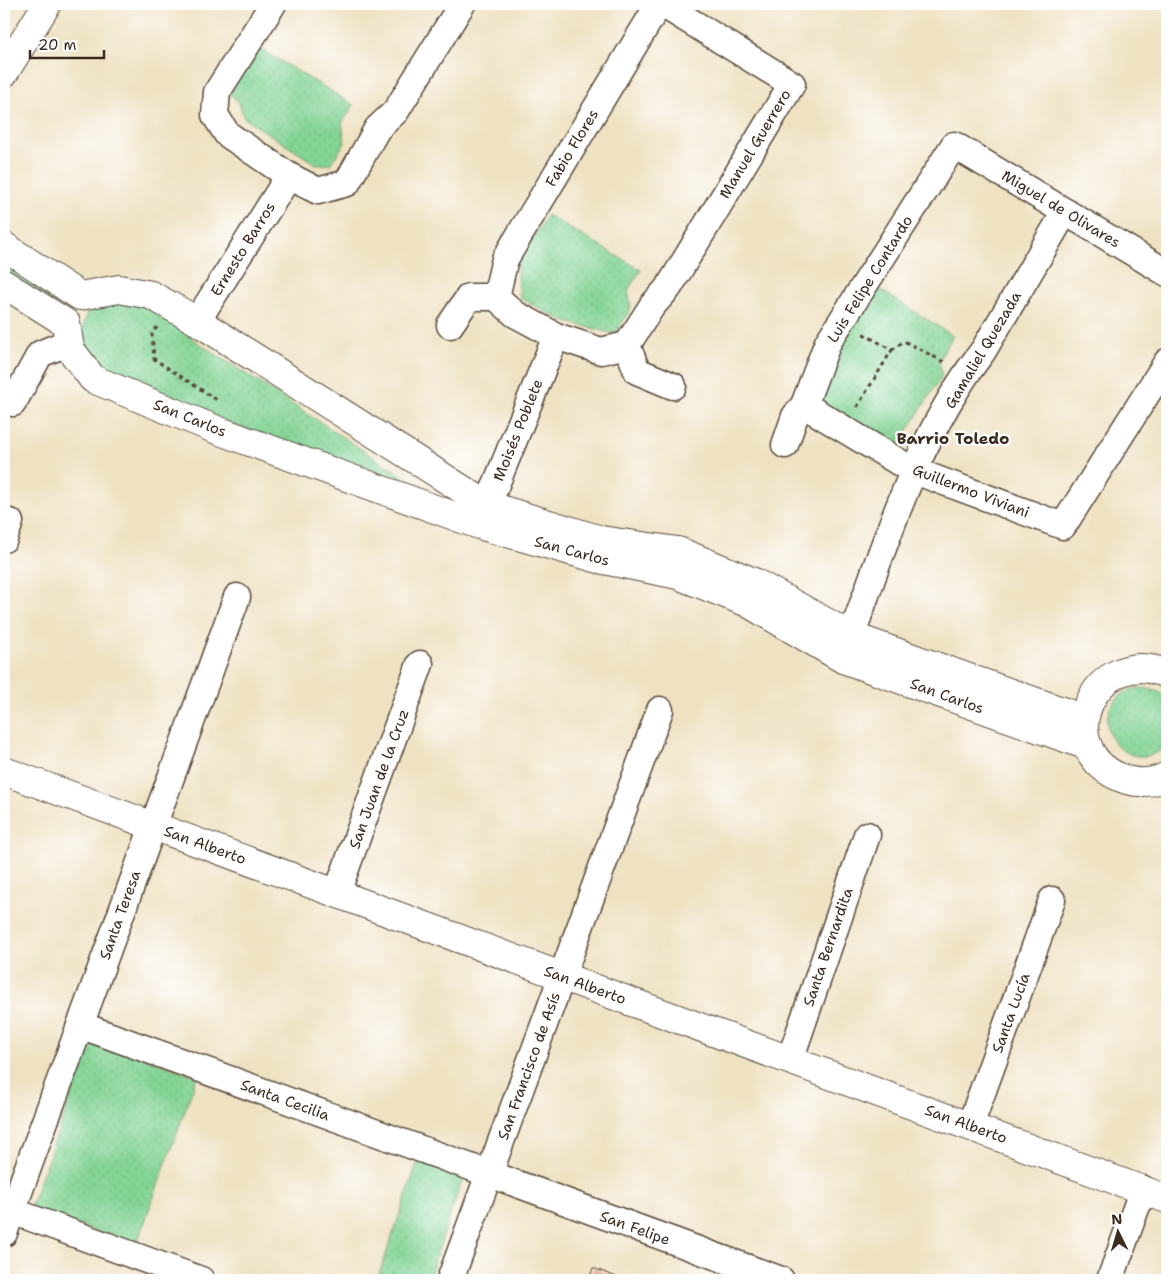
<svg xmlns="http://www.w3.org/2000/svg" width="1171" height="1284" font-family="'Shantell Sans',sans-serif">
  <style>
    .green { fill: url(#green-dots); stroke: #5f7f5a }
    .building { fill: #e6aa9a }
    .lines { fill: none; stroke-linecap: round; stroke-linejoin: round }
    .minor-casing { stroke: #564637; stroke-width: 29 }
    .tertiary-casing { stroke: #564637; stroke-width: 30 }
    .path { stroke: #564637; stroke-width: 3; stroke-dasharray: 4 4; stroke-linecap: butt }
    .minor { stroke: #fff; stroke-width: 26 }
    .tertiary { stroke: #fff; stroke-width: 28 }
    .labels { text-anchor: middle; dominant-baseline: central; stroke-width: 4.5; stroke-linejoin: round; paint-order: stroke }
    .street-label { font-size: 15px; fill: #3b2a1e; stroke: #fff }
    .neighbourhood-label { font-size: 16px; font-weight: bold; fill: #3b2a1e; stroke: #fff }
  </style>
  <defs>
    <pattern id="green-dots" width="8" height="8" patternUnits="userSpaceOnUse" patternTransform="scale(1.25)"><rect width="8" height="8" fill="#83d495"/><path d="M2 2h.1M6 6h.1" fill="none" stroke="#72b680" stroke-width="1.8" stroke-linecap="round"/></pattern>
  </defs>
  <rect width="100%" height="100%" fill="#fff"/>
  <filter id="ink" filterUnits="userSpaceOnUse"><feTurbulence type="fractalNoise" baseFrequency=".02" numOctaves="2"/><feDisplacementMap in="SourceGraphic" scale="10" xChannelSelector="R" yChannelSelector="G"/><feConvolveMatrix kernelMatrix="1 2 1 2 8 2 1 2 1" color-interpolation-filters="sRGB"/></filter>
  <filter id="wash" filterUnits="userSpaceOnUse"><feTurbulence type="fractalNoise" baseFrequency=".0096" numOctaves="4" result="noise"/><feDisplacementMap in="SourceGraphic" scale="20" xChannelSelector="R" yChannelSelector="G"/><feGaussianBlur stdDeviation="1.12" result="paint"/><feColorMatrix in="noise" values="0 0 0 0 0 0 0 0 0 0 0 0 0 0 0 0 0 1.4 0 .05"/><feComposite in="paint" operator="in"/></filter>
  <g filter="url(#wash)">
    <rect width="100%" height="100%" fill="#efe2c3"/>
    <g class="green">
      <polygon points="257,47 354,105 342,123 345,143 330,164 317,165 244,118 239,103 229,93"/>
      <polygon points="547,215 641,270 628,290 631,308 615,334 563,321 520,298 517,266"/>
      <polygon points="4,260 60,295 54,305 4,273"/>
      <polygon points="876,287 953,336 939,360 942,376 896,449 826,409 820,388 834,354"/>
      <polygon points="116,298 154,310 194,340 438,499 209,416 96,366 80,338 87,311"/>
      <path d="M 1137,688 C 1148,688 1159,690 1167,698 L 1167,745 C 1132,780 1084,726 1120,696 C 1124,692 1131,690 1137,688 Z"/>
      <polygon points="92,1039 197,1077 136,1246 30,1208"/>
      <polygon points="418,1161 463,1177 428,1280 377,1280"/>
    </g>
    <g id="blocks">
      <polygon class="building" points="593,1268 625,1280 589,1280"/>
    </g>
  </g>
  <g filter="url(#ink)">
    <use href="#blocks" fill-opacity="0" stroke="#564637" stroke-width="1"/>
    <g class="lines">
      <g class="minor-casing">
        <g id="minor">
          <polyline points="273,4 217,92 215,115 227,134 289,176 318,191 347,183 377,129 396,111 462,4"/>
          <polyline points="496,297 515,314 556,336 601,351 627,345 652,306 669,287 792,84 662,4"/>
          <polyline points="496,297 505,259 659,4"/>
          <polyline points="197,321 289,176"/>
          <polyline points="450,325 469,297 496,297"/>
          <polyline points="627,345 637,371 673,386"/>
          <polyline points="13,403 40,354 69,342"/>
          <polyline points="804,405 912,470 1063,526 1167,362"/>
          <polyline points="785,445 795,416 804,405 828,342 954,145 1167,273"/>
          <polyline points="480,524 556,336"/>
          <polyline points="4,539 10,522"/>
          <path d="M 844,656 C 883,552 914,440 983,351 L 1065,212"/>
          <polyline points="337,893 420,664"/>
          <polyline points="80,1025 781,1280"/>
          <polyline points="790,1060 867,835"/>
          <polyline points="970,1126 1052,900"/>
          <polyline points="12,1211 201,1280"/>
          <polyline points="4,1233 237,597"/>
          <polyline points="450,1280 660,710"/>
          <polyline points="1110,1280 1143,1189"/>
        </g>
      </g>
      <g class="tertiary-casing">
        <g id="tertiary">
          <polyline points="4,73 47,4"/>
          <polyline points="4,246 80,296 119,289 151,295 197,321 487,505 601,540 678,551 756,583 851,636 1084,719"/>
          <polyline points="4,284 66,323 70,349 93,379 217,430 479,525 599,559 678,575 748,603 843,659 1088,746"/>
          <path d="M 1167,674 C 1095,643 1049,746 1119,777 C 1134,784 1153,784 1167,776"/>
          <polyline points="4,771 1167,1199"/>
        </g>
      </g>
      <g class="path">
        <polyline points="157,327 152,334 154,359 217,400"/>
        <polyline points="892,350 904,341 944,362"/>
        <polyline points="857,407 892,350 862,333"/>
      </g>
      <use href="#minor" class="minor"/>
      <use href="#tertiary" class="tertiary"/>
    </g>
  </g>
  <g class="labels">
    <g class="street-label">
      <text transform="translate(755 144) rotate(-59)">Manuel Guerrero</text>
      <text transform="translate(572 148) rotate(-59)">Fabio Flores</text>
      <text transform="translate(1061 209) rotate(31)">Miguel de Olivares</text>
      <text transform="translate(243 249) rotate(-58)">Ernesto Barros</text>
      <text transform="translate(870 279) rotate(-58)">Luis Felipe Contardo</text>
      <text transform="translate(983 350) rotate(-59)">Gamaliel Quezada</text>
      <text transform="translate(190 418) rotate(22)">San Carlos</text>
      <text transform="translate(518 430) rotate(-68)">Moisés Poblete</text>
      <text transform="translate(971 491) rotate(21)">Guillermo Viviani</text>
      <text transform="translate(572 551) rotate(15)">San Carlos</text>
      <text transform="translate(947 696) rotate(20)">San Carlos</text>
      <text transform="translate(379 779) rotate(-70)">San Juan de la Cruz</text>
      <text transform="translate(205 845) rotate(20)">San Alberto</text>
      <text transform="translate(120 915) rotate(-70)">Santa Teresa</text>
      <text transform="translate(828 947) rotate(-71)">Santa Bernardita</text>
      <text transform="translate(585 985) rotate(20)">San Alberto</text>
      <text transform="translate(1011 1013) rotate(-70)">Santa Lucía</text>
      <text transform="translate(529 1066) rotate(-70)">San Francisco de Asís</text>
      <text transform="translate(285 1100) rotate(20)">Santa Cecilia</text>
      <text transform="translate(966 1124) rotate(20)">San Alberto</text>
      <text transform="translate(635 1228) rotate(20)">San Felipe</text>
    </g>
    <g class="neighbourhood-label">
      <text x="953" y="438">Barrio Toledo</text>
    </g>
  </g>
  <rect width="1171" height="1284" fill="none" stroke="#fff" stroke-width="20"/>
  <g transform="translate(1118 1232) rotate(355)" stroke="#ffffff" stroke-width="4" paint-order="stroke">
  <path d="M0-4L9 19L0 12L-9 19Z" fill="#3b2a1e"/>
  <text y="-8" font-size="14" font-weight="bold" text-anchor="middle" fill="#3b2a1e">N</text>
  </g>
  <path d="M30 50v8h74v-8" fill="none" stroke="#3b2a1e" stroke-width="2.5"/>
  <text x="38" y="50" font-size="15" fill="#3b2a1e" stroke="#ffffff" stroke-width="4" paint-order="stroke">20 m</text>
</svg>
